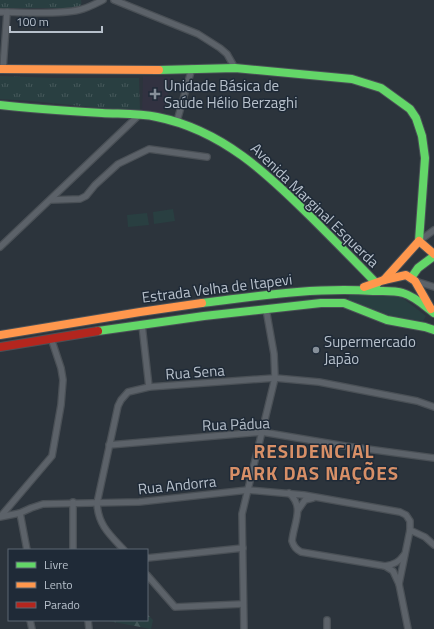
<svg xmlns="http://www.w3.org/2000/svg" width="434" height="629" font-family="'Titillium Web',sans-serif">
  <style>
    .medical { fill: #323241 }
    .green { fill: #293f41 }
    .forest { fill: url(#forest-firs) }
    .park { fill: url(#park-tufts) }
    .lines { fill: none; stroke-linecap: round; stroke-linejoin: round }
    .street-casing { stroke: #4a5056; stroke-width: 8 }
    .fast-casing { stroke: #4a5056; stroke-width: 10 }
    .slow-casing { stroke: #4a5056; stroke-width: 10 }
    .jam-casing { stroke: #4a5056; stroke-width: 10 }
    .street { stroke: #5c6269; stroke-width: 5.5 }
    .fast { stroke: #63d668; stroke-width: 8 }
    .slow { stroke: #ff974d; stroke-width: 8 }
    .jam { stroke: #b3261e; stroke-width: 8 }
    .poi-dot { fill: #868f99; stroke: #1f2a37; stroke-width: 1.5 }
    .labels { text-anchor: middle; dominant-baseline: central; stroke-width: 3; stroke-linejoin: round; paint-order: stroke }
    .poi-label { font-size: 15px; fill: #b7c0cb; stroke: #1f2a37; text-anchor: start }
    .street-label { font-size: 15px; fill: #b7c0cb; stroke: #1f2a37 }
    .district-label { font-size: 19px; font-weight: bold; letter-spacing: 1px; fill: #d78f67; stroke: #1f2a37 }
  </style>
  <defs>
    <pattern id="forest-firs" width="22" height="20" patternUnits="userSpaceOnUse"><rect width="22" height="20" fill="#293f41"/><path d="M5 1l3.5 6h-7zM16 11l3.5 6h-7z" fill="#46595b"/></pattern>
    <pattern id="park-tufts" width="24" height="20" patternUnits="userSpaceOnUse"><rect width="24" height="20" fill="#293f41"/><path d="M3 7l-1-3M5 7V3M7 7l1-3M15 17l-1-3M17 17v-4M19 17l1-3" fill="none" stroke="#46595b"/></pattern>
  </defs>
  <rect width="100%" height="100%" fill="#2c343c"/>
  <polygon class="medical" points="143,76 171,77 166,104 163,113 142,112"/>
  <g class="green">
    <polygon points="173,209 175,221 154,224 153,212"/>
    <polygon points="147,213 149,225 128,227 127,215"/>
    <polygon points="350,294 400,296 426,316 423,321 393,317 347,301"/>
  </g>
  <polygon class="forest" points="147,614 153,620 151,629 103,620 147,620"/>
  <g class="park">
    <path d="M 0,0 L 81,0 C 82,4 81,6 77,8 L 0,8 Z"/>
    <polygon points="0,76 53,78 139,78 140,112 32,101 0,99"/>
  </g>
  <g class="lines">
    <g class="street-casing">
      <g id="street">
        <polyline points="114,0 198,34 220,48 227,54 235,68"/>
        <path d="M 0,12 C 23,12 57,15 79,10 C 88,8 95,4 103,0"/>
        <polyline points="3,69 7,12"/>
        <polyline points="177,121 192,68"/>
        <polyline points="51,200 80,199 86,196 95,185 118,164 149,149 207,157"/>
        <polyline points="419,241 434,230"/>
        <polyline points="0,247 139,115"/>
        <polyline points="415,281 434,287"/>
        <polyline points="142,325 149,387"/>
        <polyline points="109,445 262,432 345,446 434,458"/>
        <path d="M 289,493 C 305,507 294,522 292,541 C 294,547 296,549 301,552 L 385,566 L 393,571 L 399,584"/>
        <polyline points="298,510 305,500 313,498"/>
        <polyline points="20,513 27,550"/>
        <polyline points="1,516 52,456 61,405 63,380 61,368 51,338"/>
        <polyline points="0,517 20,513 31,508 43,504 139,502 248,490 304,495 400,512 406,515 410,521 410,530 399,584 408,629"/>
        <polyline points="410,530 425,537 434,545"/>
        <polyline points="73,550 73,502"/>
        <path d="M 124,550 C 110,535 98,525 97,503 L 118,406 L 121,400 L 128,392 L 149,387 L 275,378 L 319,382 L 417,401 L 434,407"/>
        <polyline points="147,558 243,548"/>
        <path d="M 385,566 C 394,565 399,562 404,555"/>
        <polyline points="147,575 175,607 243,604"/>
        <polyline points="30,620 32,629"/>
        <polyline points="88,620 89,629"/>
        <polyline points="327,620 327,629"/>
        <polyline points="244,629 242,514 275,378 274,354 266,309"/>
      </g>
    </g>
    <g class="fast-casing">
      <g id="fast">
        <polyline points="159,70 235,68 352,79 381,88 410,109 416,118 422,136 425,158 419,241"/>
        <path d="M 0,105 C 34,109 68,111 102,113 C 120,114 139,113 157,117 C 222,130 268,174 313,219 C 335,241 356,262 377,284"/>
        <polyline points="411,278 418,268 434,256"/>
        <path d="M 202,303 C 258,296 316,287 373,291 C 382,291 394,290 403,293 C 414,296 425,306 434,313"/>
        <polyline points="98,331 204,316 321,303 344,303 387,320 425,327 434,330"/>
      </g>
    </g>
    <g class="slow-casing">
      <g id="slow">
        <polyline points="0,69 159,70"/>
        <polyline points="419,241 434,254"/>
        <polyline points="384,280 419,241"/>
        <polyline points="364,287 384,280 406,275 415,281 431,309"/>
        <polyline points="0,335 140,312 202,303"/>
      </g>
    </g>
    <g class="jam-casing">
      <polyline id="jam" points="0,347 98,331"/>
    </g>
    <use href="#street" class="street"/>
    <use href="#fast" class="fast"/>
    <use href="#slow" class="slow"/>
    <use href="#jam" class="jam"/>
  </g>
  <g class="poi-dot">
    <path d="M153 88h4v4h4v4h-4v4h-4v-4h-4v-4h4z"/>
    <circle cx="316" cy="350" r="4"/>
  </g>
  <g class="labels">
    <g class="poi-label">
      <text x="164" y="85">Unidade Básica de<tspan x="164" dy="17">Saúde Hélio Berzaghi</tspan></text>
      <text x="324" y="341">Supermercado<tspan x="324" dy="17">Japão</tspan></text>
    </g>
    <g class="street-label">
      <text transform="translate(315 205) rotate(44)">Avenida Marginal Esquerda</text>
      <text transform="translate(217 288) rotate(-7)">Estrada Velha de Itapevi</text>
      <text transform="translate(195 372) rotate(-4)">Rua Sena</text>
      <text transform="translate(236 424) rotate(-2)">Rua Pádua</text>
      <text transform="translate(177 485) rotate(-6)">Rua Andorra</text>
    </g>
    <g class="district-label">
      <text x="314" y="450">RESIDENCIAL<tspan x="314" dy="22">PARK DAS NAÇÕES</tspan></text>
    </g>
  </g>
  <rect x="8" y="549" width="140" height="72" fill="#1f2a37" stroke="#5c6672"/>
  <rect x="16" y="562" width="20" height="6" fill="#63d668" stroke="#5c6672"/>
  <text x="44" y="569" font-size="12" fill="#b7c0cb">Livre</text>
  <rect x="16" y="582" width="20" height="6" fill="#ff974d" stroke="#5c6672"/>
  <text x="44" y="589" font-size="12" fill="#b7c0cb">Lento</text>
  <rect x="16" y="602" width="20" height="6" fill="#b3261e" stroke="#5c6672"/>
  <text x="44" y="609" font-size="12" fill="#b7c0cb">Parado</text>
  <path d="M10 26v6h92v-6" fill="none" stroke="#b7c0cb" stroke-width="2"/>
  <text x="16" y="26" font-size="12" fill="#b7c0cb" stroke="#1f2a37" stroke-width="3" paint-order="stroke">100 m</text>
</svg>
